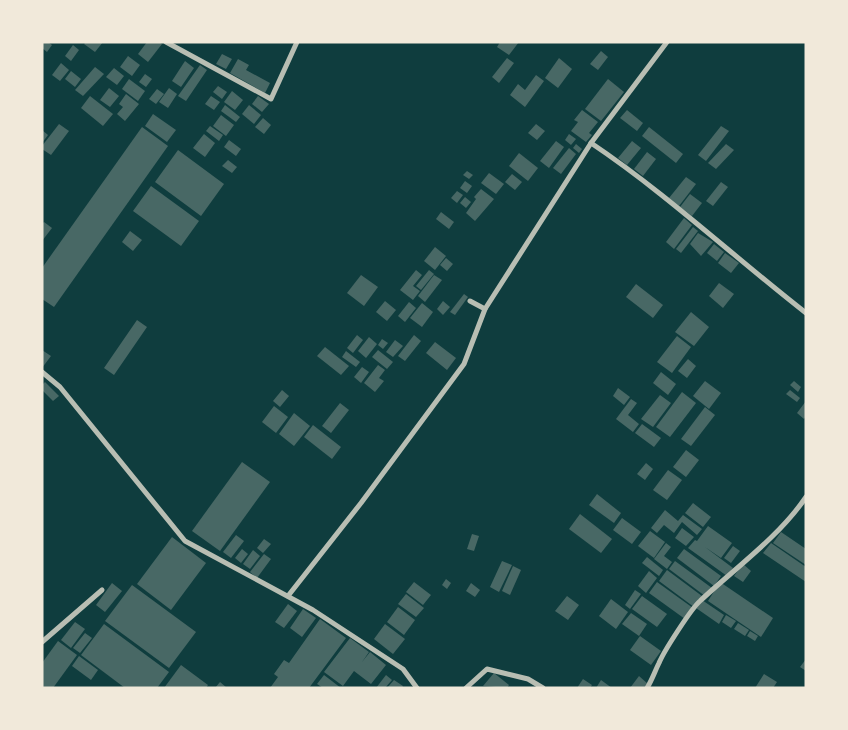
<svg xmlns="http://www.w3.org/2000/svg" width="848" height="730" font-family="Karla,sans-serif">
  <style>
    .building { fill: #486865 }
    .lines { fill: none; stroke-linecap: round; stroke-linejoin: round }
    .minor { stroke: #b8beb3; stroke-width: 5 }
  </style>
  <rect width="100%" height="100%" fill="#0f3d3e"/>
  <g class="building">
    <polygon points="42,42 48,42 52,45 47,52 42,48"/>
    <polygon points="86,42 103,42 95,52 84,44"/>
    <polygon points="147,42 159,42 162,44 148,62 138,54"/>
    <polygon points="500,42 519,42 509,55 497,47"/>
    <polygon points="73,45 79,50 71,61 65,56"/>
    <polygon points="601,51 608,57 598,70 590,64"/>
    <polygon points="222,54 232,59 226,69 216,64"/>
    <polygon points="128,56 140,65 132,76 120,67"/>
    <polygon points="507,58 514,63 499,83 492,77"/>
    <polygon points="559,58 572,69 558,88 545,78"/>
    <polygon points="238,59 249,65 246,70 270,83 265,93 230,73"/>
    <polygon points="185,61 194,68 181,87 172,81"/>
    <polygon points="61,63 69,70 60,81 52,75"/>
    <polygon points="200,65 207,70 186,101 178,96"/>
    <polygon points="95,67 104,74 83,96 75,90"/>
    <polygon points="114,68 124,76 117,85 106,77"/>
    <polygon points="71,71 81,79 75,87 65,79"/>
    <polygon points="145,74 152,79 146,87 139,82"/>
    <polygon points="536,75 544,81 525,107 510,95 518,84 525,90"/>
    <polygon points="129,79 145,91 138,101 122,89"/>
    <polygon points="608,79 624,92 601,121 585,109"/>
    <polygon points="218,86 227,92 222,99 213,92"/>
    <polygon points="109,88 119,96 110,107 100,100"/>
    <polygon points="169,88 177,94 168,108 159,102"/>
    <polygon points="157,89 164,94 156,104 149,99"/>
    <polygon points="232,91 243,100 235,110 224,102"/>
    <polygon points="126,94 139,104 125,121 117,114 123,107 119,104"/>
    <polygon points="90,96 113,114 103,126 81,108"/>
    <polygon points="211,96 220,102 214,110 205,104"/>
    <polygon points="258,96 269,104 262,112 252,104"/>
    <polygon points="225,105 240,117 236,122 221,111"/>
    <polygon points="249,105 261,115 254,124 242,114"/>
    <polygon points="582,110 598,122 589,133 592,135 586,142 571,131 578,122 574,120"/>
    <polygon points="627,110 643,123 637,131 620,118"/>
    <polygon points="153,114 176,130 167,142 145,126"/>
    <polygon points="221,115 234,125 226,136 213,126"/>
    <polygon points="263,118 271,125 264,134 255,127"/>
    <polygon points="59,124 69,131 51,155 42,149 42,146"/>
    <polygon points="536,124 545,131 537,140 528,133"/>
    <polygon points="210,126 223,135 219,141 206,131"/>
    <polygon points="721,126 729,131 706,161 698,155"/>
    <polygon points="142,127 168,146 54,307 42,299 42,268"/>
    <polygon points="649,127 683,154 676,163 642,136"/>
    <polygon points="42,130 48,135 42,143"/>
    <polygon points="204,134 215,143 205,157 193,148"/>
    <polygon points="569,134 576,139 571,145 565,140"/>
    <polygon points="229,140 241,149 236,156 224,147"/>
    <polygon points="556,141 564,147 549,168 540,161"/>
    <polygon points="632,141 641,148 627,165 618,158"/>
    <polygon points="576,144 582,149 579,153 573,148"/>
    <polygon points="726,144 734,150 716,169 708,163"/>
    <polygon points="569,148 576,154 561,174 553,168"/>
    <polygon points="178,150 224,184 201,216 155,182"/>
    <polygon points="647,152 656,159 643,176 634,169"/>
    <polygon points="519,153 538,168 528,181 509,166"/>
    <polygon points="228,160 237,167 232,173 222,166"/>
    <polygon points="467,171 473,175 469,179 463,175"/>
    <polygon points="489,173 504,184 496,194 481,183"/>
    <polygon points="512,174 522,182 515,190 505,182"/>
    <polygon points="686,177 696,184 679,206 669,198"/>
    <polygon points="465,181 472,186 467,193 460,188"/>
    <polygon points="721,182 728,187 713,206 706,201"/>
    <polygon points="151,186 199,221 181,246 133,211"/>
    <polygon points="481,189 494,199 475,221 466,213 476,199 474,197"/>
    <polygon points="457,191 463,195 457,203 451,198"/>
    <polygon points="690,194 702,203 692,216 680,207"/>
    <polygon points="465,197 471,202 466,208 460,203"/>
    <polygon points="441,212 454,222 449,229 436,219"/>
    <polygon points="684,218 692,225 674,249 666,242"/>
    <polygon points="44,222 52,228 42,241 42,224"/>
    <polygon points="693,227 698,231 681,253 676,249"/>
    <polygon points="130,231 142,240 133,251 122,242"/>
    <polygon points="698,233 713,242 701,256 690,244"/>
    <polygon points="714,244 724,252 717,261 707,253"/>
    <polygon points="435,247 446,256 435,270 424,261"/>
    <polygon points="725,253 739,263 731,273 718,263"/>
    <polygon points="446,258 453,264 447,271 440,265"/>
    <polygon points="416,270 422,275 413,286 420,291 413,300 400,290"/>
    <polygon points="429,270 434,274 421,290 416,286"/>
    <polygon points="361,275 378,287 364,306 347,293"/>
    <polygon points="434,275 442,280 425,302 418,296"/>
    <polygon points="719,283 734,294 723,308 709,296"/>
    <polygon points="636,284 663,305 653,318 626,297"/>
    <polygon points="464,294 468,297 455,315 450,312"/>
    <polygon points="385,301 396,310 387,321 376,312"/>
    <polygon points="443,301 450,307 443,315 437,309"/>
    <polygon points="409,302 416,308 405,322 398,316"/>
    <polygon points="422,303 433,312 422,327 410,318"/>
    <polygon points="691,312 709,327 694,346 675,332"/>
    <polygon points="137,320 147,327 114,375 104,368"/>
    <polygon points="357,335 363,340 353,353 347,348"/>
    <polygon points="414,335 421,341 405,361 398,356"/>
    <polygon points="677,336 691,347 672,373 657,362"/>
    <polygon points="369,337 377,344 366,358 358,351"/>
    <polygon points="382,339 388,343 383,349 378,345"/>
    <polygon points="395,340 403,346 393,357 386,352"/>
    <polygon points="435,342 456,358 447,370 426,353"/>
    <polygon points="325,347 349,366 341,375 317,356"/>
    <polygon points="42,350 51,356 42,368"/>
    <polygon points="378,350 393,362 387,369 372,357"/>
    <polygon points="346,351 360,362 356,367 342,357"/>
    <polygon points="688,359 696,366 687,378 678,371"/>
    <polygon points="378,365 385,370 379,378 384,381 375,392 364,383"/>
    <polygon points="362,367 369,372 361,383 354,377"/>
    <polygon points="661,372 676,384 668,395 653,383"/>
    <polygon points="705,381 721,393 709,409 693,396"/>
    <polygon points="794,381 801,387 798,392 790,385"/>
    <polygon points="45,382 59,396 53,401 42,390 42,385"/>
    <polygon points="618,388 630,397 624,405 613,396"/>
    <polygon points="282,390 289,396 280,407 273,401"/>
    <polygon points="790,390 800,398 797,402 786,394"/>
    <polygon points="682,392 696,403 670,437 656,427"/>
    <polygon points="660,395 671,403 653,427 641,419"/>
    <polygon points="631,399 637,403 628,415 639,424 633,432 616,419"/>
    <polygon points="806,401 806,416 804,419 797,413"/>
    <polygon points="340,403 349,410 331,433 322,426"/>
    <polygon points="274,406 288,417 276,433 262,422"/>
    <polygon points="705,407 715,415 691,446 681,439"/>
    <polygon points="294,413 310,426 294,446 279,434"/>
    <polygon points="642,424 661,438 654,447 635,433"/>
    <polygon points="313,425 341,447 332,459 304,437"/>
    <polygon points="686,450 699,460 686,477 673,467"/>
    <polygon points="242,462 270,482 220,551 192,531"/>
    <polygon points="646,463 653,469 645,480 637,474"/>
    <polygon points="668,470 682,480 667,500 653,490"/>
    <polygon points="597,494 621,513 614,523 589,505"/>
    <polygon points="693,503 711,517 703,527 685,513"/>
    <polygon points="665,510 678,521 683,515 702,529 697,535 682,522 674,533 664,525 657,533 651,528"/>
    <polygon points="580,514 612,539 601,553 569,529"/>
    <polygon points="622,518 641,532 632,544 613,530"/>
    <polygon points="708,526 732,543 721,558 705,547 733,568 727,576 688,548 695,540 697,541"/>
    <polygon points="682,528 694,537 686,546 675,538"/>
    <polygon points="650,531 665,542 654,558 638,546"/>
    <polygon points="781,532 806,549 806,565 773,543"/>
    <polygon points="472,534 479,536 474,551 467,549"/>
    <polygon points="236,535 244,541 231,558 223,552"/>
    <polygon points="172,537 206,563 171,610 137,584"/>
    <polygon points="264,539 271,544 263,553 257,548"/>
    <polygon points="666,543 671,547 664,556 672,562 667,569 654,559"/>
    <polygon points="771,543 806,567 806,582 763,553"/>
    <polygon points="733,546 740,551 731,563 724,558"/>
    <polygon points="242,549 248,554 241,563 235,558"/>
    <polygon points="684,549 721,576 714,586 677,558"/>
    <polygon points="253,550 260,556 250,569 243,564"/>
    <polygon points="264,554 271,559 257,578 250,572"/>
    <polygon points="647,557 663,570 659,576 642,563"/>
    <polygon points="502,561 512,565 499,592 490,587"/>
    <polygon points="675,561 712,588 705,596 669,569"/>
    <polygon points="743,564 751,571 743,582 734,576"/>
    <polygon points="513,566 521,570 510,595 502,591"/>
    <polygon points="667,570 702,596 694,607 659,581"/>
    <polygon points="649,571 657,578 646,593 638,586"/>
    <polygon points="446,579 451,583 447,589 442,585"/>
    <polygon points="414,582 431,595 423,605 406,592"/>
    <polygon points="657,582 693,608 685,619 649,593"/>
    <polygon points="720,582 773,618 761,637 708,601"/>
    <polygon points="112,583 122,591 105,612 96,605"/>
    <polygon points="471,583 480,590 475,597 466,591"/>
    <polygon points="132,585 196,632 169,668 105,621"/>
    <polygon points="635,590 641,594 630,609 625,605"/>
    <polygon points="406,594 424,608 416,617 398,604"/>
    <polygon points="567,596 579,605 568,620 555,611"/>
    <polygon points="642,596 667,614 657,627 632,609"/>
    <polygon points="611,599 628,612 616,629 599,616"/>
    <polygon points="702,600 724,615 719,624 696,608"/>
    <polygon points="288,604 297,611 284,628 275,622"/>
    <polygon points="398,607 415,620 404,635 387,622"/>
    <polygon points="303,609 316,618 302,637 290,628"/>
    <polygon points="631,613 647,624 639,636 622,624"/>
    <polygon points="726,615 736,621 731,628 722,622"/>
    <polygon points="320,619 346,638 309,688 270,688 278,677 274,674 284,660 289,663"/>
    <polygon points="75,622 85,629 71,648 61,640"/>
    <polygon points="738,623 749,630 745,636 734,629"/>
    <polygon points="104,624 169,672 157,688 125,688 81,655"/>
    <polygon points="385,624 405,639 393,654 374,639"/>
    <polygon points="750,631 758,636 755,641 747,636"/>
    <polygon points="85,633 92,638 80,653 73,648"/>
    <polygon points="640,636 661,651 651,665 630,650"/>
    <polygon points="350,638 369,652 362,662 370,652 386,665 371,684 354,671 343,686 324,672"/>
    <polygon points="58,641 77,655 53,688 42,688 42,663"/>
    <polygon points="79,656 98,670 91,680 72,666"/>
    <polygon points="806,659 806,671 800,667"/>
    <polygon points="181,665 208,685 206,688 164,688"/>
    <polygon points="494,673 509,685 507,688 483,686"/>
    <polygon points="764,674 777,682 773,688 755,688"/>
    <polygon points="324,675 341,688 323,688 317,684"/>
    <polygon points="386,675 392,680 385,688 376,688"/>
    <polygon points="639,676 648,684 645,688 630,688"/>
    <polygon points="583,679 592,685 590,688 577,688"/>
    <polygon points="394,680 403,686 402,688 387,688"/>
    <polygon points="601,680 612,688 596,688"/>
    <polygon points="220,682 227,688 215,688"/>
  </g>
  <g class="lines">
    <g class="minor">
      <polyline points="166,42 271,99 297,42"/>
      <path d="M 591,143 C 667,194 734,257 806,313"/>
      <polyline points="470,301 485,309 591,143 667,42"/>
      <polyline points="42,372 60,387 185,541 313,610 403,669 417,688"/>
      <polyline points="288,596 361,503 464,364 485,309"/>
      <polyline points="42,642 102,590"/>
      <polyline points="466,688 487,669 528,679 543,688"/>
      <path d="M 647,688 C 652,680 655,671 659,663 C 664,651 691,609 700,601 C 734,569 779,537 806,497"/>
    </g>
  </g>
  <rect width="848" height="730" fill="none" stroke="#f1e9da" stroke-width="87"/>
</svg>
